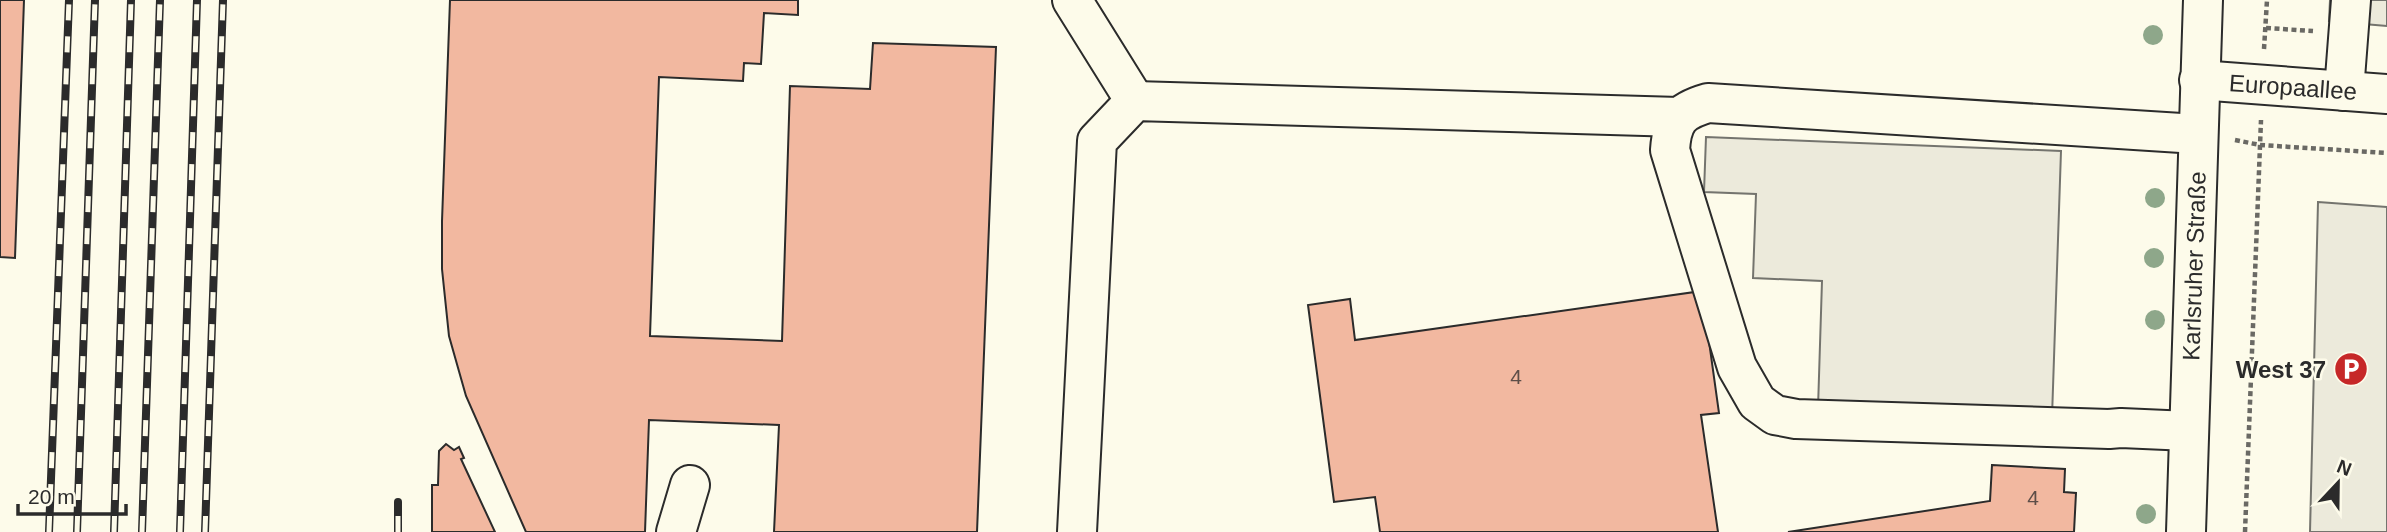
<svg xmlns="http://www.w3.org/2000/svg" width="2387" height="532" font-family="Helvetica,sans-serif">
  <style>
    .parking { fill: #eceadb; stroke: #74746e; stroke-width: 2 }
    .building { fill: #f2b8a0; stroke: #2b2b2b; stroke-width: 2 }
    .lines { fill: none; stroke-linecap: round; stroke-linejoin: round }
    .minor-casing { stroke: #2b2b2b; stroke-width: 42 }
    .major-casing { stroke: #2b2b2b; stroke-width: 42 }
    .path { stroke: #6a6964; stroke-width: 4.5; stroke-dasharray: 5 3.5; stroke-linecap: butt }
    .minor { stroke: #fdfbea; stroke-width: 38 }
    .major { stroke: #fdfbea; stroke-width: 38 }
    .rail-casing { stroke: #2b2b2b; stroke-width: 8 }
    .rail { stroke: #fdfbea; stroke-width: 5; stroke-dasharray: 16; stroke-linecap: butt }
    .tree { fill: #8ea78a }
    .labels { text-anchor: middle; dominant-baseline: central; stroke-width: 5; stroke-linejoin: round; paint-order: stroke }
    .number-label { font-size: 21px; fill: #5d4e48 }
    .street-label { font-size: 24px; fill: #2b2b2b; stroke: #fdfbea }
    .poi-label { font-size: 24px; font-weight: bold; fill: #2b2b2b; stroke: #fdfbea; text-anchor: end }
  </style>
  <rect width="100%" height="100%" fill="#fdfbea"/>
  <g class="parking">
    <polygon points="2330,0 2387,0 2387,26 2329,21"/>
    <polygon points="1706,137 2061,151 2052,417 1818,408 1822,281 1753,278 1756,194 1704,192"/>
    <polygon points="2318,202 2387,207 2387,532 2310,532"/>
  </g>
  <g class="building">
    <polygon points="0,0 24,0 15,258 0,257"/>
    <polygon points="450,0 798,0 798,15 764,13 761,64 744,63 743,81 659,77 650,336 782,341 790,86 870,89 873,43 996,47 977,532 774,532 779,425 649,420 645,532 526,532 466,396 449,336 442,269 442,221"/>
    <polygon points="1702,291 1719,413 1701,415 1718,532 1380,532 1375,497 1334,502 1308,305 1350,299 1355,340"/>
    <polygon points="446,444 454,450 459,447 464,458 461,459 495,532 432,532 432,485 438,485 439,451"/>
    <polygon points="1992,465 2065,469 2064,492 2076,493 2074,532 1788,532 1990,501"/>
  </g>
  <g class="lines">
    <g class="minor-casing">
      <g id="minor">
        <polyline points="1072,0 1135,101"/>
        <polyline points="2199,80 2387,94"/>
        <polyline points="2344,91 2351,0"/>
        <path d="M 2189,431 L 2121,428 L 2109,429 L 1796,419 L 1775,415 L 1757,402 L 1737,367 L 1670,150 C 1672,120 1680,111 1708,103 L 2197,134"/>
        <polyline points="676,532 690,485"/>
        <polyline points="1077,532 1097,141 1135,101 1679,117"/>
      </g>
    </g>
    <g class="major-casing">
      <polyline id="major" points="2186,532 2203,0"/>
    </g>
    <g class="path">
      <polyline points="2266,28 2313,31"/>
      <polyline points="2264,49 2267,0"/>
      <polyline points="2235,140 2260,145 2387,153"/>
      <polyline points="2245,532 2261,120"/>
    </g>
    <use href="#minor" class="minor"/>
    <use href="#major" class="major"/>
    <g class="rail-casing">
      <g id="rail">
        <polyline points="49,532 69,0"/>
        <polyline points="77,532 95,0"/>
        <polyline points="114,532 131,0"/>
        <polyline points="142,532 160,0"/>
        <polyline points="180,532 197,0"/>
        <polyline points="205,532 223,0"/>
        <polyline points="398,532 398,502"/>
      </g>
    </g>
    <use href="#rail" class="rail"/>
  </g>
  <g class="tree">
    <circle cx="2153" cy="35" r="10"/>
    <circle cx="2155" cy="198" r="10"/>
    <circle cx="2154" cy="258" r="10"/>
    <circle cx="2155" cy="320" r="10"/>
    <circle cx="2146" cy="514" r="10"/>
  </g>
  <defs>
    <g id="parking-disc" transform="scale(1.75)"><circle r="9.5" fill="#c62828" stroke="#fdfbea"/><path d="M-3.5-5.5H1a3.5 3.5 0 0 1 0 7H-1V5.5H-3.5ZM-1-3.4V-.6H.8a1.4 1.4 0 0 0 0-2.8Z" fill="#fff"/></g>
  </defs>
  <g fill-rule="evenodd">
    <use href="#parking-disc" x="2351" y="369"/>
  </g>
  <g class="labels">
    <g class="number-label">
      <text x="1516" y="376">4</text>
      <text x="2033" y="497">4</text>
    </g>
    <g class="street-label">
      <text transform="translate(2293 87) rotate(4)">Europaallee</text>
      <text transform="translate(2194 266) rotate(-88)">Karlsruher Straße</text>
    </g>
    <g class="poi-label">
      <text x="2326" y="369">West 37</text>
    </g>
  </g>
  <g transform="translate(2338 483) rotate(22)" stroke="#fdfbea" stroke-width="5" paint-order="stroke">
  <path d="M0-5L12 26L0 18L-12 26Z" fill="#2b2b2b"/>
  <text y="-10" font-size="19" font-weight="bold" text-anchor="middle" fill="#2b2b2b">N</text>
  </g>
  <path d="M18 504v10h108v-10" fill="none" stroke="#2b2b2b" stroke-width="3.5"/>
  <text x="28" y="504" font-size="21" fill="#2b2b2b" stroke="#fdfbea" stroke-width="5" paint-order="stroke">20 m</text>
</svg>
